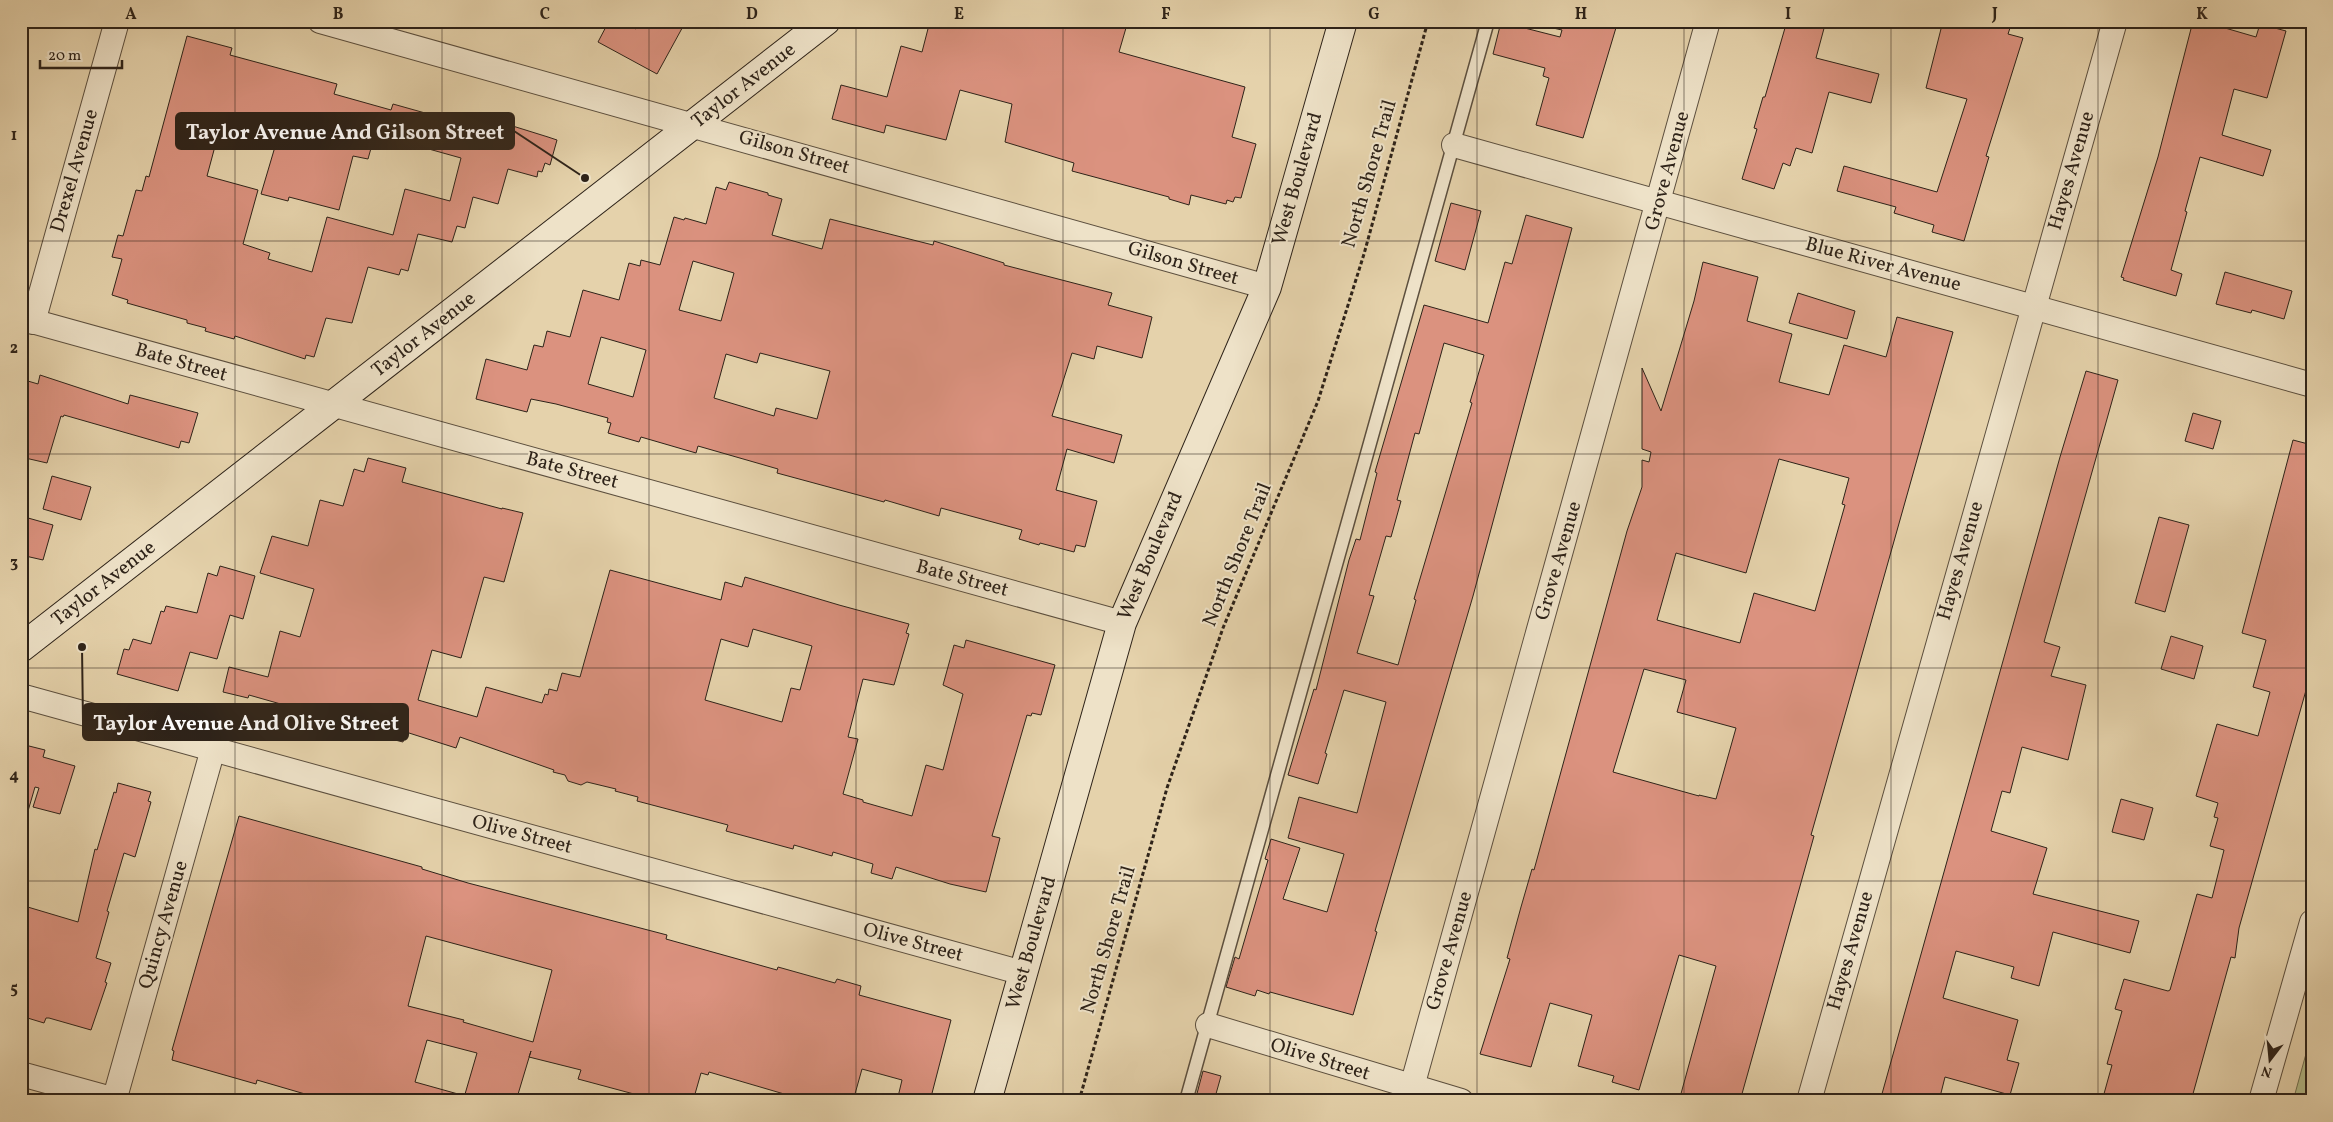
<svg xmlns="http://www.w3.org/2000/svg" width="2333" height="1122" font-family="Vollkorn,serif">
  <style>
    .green { fill: #b4bc89; stroke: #717051 }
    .building { fill: #db927f; stroke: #2e2319; fill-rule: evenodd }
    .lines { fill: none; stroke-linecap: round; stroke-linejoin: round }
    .lane-casing { stroke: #5c4f3e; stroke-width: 15 }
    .street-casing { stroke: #5c4f3e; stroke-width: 26 }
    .secondary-casing { stroke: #2e2319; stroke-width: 30 }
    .path { stroke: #2e2319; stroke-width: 3; stroke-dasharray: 4 2.5; stroke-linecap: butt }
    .lane { stroke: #eee2c8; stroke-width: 12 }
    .street { stroke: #eee2c8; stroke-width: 24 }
    .secondary { stroke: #eee2c8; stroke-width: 28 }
    .grid { fill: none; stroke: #2e2319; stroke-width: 1; stroke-opacity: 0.55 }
    .labels { text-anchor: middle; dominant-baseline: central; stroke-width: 4; stroke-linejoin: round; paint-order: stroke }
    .street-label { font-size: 20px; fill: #2e2319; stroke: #eee2c8 }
    .leader { fill: none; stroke: #2e2319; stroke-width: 2 }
    .callout-dot { fill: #2e2319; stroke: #eee2c8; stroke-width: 2 }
    .callout { fill: #2e2319; stroke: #2e2319; stroke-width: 2 }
    .callout-label { font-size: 21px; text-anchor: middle; font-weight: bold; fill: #fff }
    .neatline { fill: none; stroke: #2e2319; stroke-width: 2 }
    .grid-label { font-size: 16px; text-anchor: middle; font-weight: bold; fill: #2e2319 }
  </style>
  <rect width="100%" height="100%" fill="#e5d2ab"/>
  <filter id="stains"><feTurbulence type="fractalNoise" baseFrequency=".004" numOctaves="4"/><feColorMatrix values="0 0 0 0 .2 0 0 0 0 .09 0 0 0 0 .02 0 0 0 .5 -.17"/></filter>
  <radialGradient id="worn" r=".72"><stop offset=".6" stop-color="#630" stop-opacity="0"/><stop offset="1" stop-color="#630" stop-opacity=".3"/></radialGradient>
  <polygon class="green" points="2312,1032 2312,1101 2293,1101"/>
  <g class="building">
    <polygon points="609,21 622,21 636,29 640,21 686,21 657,74 598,42"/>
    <polygon points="930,21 1128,21 1119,52 1245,87 1232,137 1256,144 1241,198 1235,197 1233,202 1227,200 1226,204 1191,195 1189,205 1169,199 1169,197 1072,171 1074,163 1005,142 1012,104 960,90 946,140 886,125 884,133 832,119 841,85 887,97 901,46 922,52"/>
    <polygon points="1554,21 1618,21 1583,138 1536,125 1549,78 1543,76 1545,68 1493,54 1501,22 1560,37 1562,30 1553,28"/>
    <polygon points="1787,21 1826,21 1816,58 1879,74 1871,103 1829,92 1812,153 1796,148 1790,166 1783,163 1774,189 1742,179 1757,129 1754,128 1763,97 1765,97"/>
    <polygon points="1943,21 1987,21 2010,28 2008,34 2023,38 1986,156 1989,157 1988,160 1964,241 1932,232 1934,225 1894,213 1896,207 1837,191 1844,166 1937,192 1967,99 1926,88"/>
    <polygon points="2193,21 2201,21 2256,37 2260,24 2286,31 2267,98 2234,89 2222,135 2271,150 2263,176 2200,157 2185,211 2187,212 2171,270 2182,274 2176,296 2123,280 2124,278 2121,277 2158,157"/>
    <path d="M 187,36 L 232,48 L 230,55 L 337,84 L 334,94 L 391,110 L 393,104 L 500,134 L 503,123 L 548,137 L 557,140 L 550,165 L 545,163 L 542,172 L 538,171 L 537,177 L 508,169 L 498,204 L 473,197 L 465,228 L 457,226 L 452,242 L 418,234 L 408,271 L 401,269 L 399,275 L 368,267 L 352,323 L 326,318 L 314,357 L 306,355 L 305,359 L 235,336 L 234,339 L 205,331 L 206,328 L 187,323 L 187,320 L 127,303 L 128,300 L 112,295 L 122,259 L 112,257 L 118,235 L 123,236 L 136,190 L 142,191 L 146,176 L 149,177 ZM 221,124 L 277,140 L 261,194 L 288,201 L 289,197 L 339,210 L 353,156 L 368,159 L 375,134 L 461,158 L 450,201 L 405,189 L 393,235 L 327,217 L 312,272 L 268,259 L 270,253 L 243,244 L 258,190 L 207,176 Z"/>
    <path d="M 729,182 L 768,193 L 768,195 L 782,199 L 772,235 L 822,249 L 830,219 L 933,245 L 934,241 L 1004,263 L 1004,265 L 1112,293 L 1108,305 L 1152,317 L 1142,358 L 1097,346 L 1094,359 L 1072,353 L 1052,416 L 1122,435 L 1114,463 L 1067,449 L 1056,490 L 1097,501 L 1085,547 L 1076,545 L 1074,552 L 1040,543 L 1039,545 L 1019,539 L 1022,530 L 941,508 L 939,516 L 885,500 L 884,502 L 777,473 L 778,469 L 698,446 L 696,453 L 641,437 L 639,442 L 608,433 L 611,423 L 607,422 L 608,418 L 556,404 L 531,399 L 527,412 L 476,399 L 486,359 L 527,370 L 534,345 L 543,347 L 547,331 L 570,337 L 583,290 L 619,300 L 629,263 L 640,266 L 641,260 L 660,265 L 674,217 L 684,220 L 685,218 L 706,224 L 716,187 L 726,190 ZM 693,261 L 734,273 L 721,321 L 679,310 ZM 601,337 L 646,350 L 633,397 L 588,384 ZM 760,353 L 830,371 L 817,419 L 776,408 L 774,416 L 714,398 L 726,354 L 757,363 Z"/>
    <polygon points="1451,203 1481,211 1465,270 1435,261"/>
    <path d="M 1526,215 L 1572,228 L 1473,596 L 1375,931 L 1377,932 L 1353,1015 L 1270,992 L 1269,994 L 1257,990 L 1255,996 L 1226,987 L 1235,957 L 1239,959 L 1268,860 L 1265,859 L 1271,839 L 1300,848 L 1283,899 L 1327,912 L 1344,854 L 1288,838 L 1299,797 L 1357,813 L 1386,702 L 1344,690 L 1325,753 L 1327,754 L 1318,784 L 1288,775 L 1314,689 L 1316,690 L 1349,560 L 1356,539 L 1360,540 L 1377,473 L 1375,472 L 1424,305 L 1488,323 L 1505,262 L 1512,264 ZM 1444,343 L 1484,355 L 1470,402 L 1472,403 L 1414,599 L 1416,600 L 1398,665 L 1357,653 L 1374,596 L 1369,595 L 1386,536 L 1391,537 L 1401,501 L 1397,500 L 1415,433 L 1419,434 Z"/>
    <path d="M 1703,262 L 1758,277 L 1747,321 L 1792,334 L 1779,382 L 1829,395 L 1844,345 L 1886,357 L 1897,317 L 1953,332 L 1821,800 L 1811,835 L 1814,836 L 1740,1101 L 1679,1101 L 1716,966 L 1679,955 L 1639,1090 L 1612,1082 L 1614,1076 L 1578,1066 L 1592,1015 L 1550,1003 L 1531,1067 L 1480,1054 L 1510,959 L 1507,958 L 1521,907 L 1532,869 L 1534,870 L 1627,531 L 1642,487 L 1642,460 L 1649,462 L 1651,452 L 1642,449 L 1642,368 L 1661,411 L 1694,301 ZM 1779,459 L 1849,478 L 1842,504 L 1845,505 L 1815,611 L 1754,593 L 1740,643 L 1657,620 L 1676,553 L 1746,573 ZM 1644,669 L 1686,680 L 1677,712 L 1736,728 L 1716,799 L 1699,795 L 1699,796 L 1613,772 Z"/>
    <polygon points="2225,272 2292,291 2284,319 2252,310 2251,313 2216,304"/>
    <polygon points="1798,293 1855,311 1847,339 1789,323"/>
    <polygon points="2086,371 2118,380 2044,642 2060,647 2051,676 2086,685 2068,760 2022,747 2010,793 2002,791 1991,831 2047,848 2033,894 2139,921 2130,953 2053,932 2039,986 2011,978 2014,967 1956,951 1943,998 2018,1020 2007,1060 2019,1063 2010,1095 1945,1077 1939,1101 1880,1101 2060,457"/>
    <polygon points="40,375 128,404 130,395 198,413 189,443 181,441 179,448 64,415 63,417 61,416 47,463 21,457 21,379 38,384"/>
    <polygon points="2193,413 2221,421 2213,449 2185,441"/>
    <polygon points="2293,440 2312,445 2312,669 2239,928 2235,958 2231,957 2191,1101 2102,1101 2112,1065 2107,1064 2122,1011 2115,1009 2124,979 2168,991 2170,990 2197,894 2212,898 2224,850 2210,846 2218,818 2214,817 2218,803 2196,796 2217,724 2258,736 2270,692 2253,687 2266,640 2242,633"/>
    <path d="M 368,458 L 406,468 L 402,482 L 502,509 L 502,508 L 523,513 L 504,582 L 484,577 L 461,658 L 432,650 L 418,700 L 477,717 L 486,687 L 542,703 L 545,694 L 548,695 L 549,689 L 557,691 L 562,673 L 580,677 L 610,570 L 721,600 L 725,582 L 742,587 L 745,577 L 839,605 L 909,624 L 906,633 L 909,634 L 894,685 L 863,679 L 848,737 L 858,739 L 843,794 L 863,800 L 863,802 L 912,816 L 926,765 L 943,770 L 963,694 L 943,685 L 954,645 L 964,648 L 966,640 L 1055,665 L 1041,715 L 1032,713 L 1031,716 L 1027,715 L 992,836 L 1000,838 L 986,892 L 950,884 L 896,867 L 892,879 L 871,873 L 873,864 L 833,852 L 832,856 L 794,845 L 793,849 L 726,831 L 728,825 L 637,801 L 638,797 L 615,791 L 616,789 L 587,782 L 581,785 L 568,781 L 565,775 L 553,772 L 554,770 L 460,737 L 456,748 L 409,733 L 405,734 L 403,742 L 371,734 L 372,730 L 249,695 L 248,698 L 223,692 L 229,667 L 268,677 L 280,631 L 300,637 L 314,589 L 260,573 L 272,536 L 308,546 L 320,500 L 343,506 L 354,469 L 364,472 ZM 753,629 L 812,646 L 800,690 L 791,688 L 782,722 L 705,700 L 721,639 L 748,647 Z"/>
    <polygon points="52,476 91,487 81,520 43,509"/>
    <polygon points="21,516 53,525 43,560 21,555"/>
    <polygon points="2159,517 2189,525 2165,612 2135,603"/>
    <polygon points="220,566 255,576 243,619 230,615 217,659 190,652 178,691 117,674 124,649 129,650 133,639 151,644 161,611 164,612 166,606 197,613 208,573 217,576"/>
    <polygon points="2171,636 2203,646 2194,679 2161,669"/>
    <polygon points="21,744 45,750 43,757 75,766 60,814 33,807 39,788 35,787 28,811 21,810"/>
    <polygon points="118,783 151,792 148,801 151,802 135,857 124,853 107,911 109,912 96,958 111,963 105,982 107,983 91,1030 49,1018 46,1018 44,1023 21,1016 21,905 78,922 95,849 97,850 114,792 116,793"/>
    <polygon points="2121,799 2153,808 2144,840 2112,832"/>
    <path d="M 239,816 L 422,867 L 422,869 L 468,883 L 667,935 L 666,939 L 777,970 L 778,967 L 835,983 L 837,979 L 861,986 L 859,995 L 951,1020 L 930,1101 L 897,1101 L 902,1080 L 862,1069 L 853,1101 L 808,1101 L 709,1072 L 708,1075 L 701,1073 L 693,1101 L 660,1101 L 578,1079 L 581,1070 L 529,1057 L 531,1051 L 516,1101 L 463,1101 L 477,1053 L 427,1040 L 415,1082 L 458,1094 L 457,1101 L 329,1101 L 257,1080 L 256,1084 L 172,1060 L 174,1051 L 172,1050 ZM 426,936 L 552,970 L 533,1042 L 463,1022 L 464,1020 L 408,1006 Z"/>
    <polygon points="1203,1071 1221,1076 1214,1101 1195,1101"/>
  </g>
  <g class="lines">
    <g class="lane-casing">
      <polyline id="lane" points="1186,1101 1488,21"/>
    </g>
    <g class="street-casing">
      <g id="street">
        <polyline points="320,21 1267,287"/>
        <polyline points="1454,145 2312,385"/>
        <polyline points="21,318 1122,623"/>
        <polyline points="33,322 117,21"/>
        <polyline points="21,696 1023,973"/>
        <polyline points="1208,1025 1461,1101"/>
        <polyline points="21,1074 119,1101"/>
        <polyline points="114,1101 213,749"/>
        <polyline points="1408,1101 1708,21"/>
        <polyline points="1809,1101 2115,21"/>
        <polyline points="2261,1101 2312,922"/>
      </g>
    </g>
    <g class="secondary-casing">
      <g id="secondary">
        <polyline points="21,648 826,21"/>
        <polyline points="987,1101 1122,623 1267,287 1343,21"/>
      </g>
    </g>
    <polyline class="path" points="1079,1101 1167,788 1223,628 1318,401 1364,254 1428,21"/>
    <use href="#lane" class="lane"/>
    <use href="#street" class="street"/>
    <use href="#secondary" class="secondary"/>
  </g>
  <path class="grid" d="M 235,21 L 235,1101M 442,21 L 442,1101M 649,21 L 649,1101M 856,21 L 856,1101M 1063,21 L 1063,1101M 1270,21 L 1270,1101M 1477,21 L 1477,1101M 1684,21 L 1684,1101M 1891,21 L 1891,1101M 2098,21 L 2098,1101M 21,241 L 2312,241M 21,454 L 2312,454M 21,668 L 2312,668M 21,881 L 2312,881"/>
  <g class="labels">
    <g class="street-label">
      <text transform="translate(744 86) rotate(-38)">Taylor Avenue</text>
      <text transform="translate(794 153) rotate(16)">Gilson Street</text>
      <text transform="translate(75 171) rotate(-74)">Drexel Avenue</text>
      <text transform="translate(1668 171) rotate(-75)">Grove Avenue</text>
      <text transform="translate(2072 171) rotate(-74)">Hayes Avenue</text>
      <text transform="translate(1370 174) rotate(-74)">North Shore Trail</text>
      <text transform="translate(1298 179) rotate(-74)">West Boulevard</text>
      <text transform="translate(1183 264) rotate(16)">Gilson Street</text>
      <text transform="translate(1883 265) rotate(15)">Blue River Avenue</text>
      <text transform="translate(424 335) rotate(-38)">Taylor Avenue</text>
      <text transform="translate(181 363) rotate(16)">Bate Street</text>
      <text transform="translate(572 471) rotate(15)">Bate Street</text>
      <text transform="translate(1238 555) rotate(-68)">North Shore Trail</text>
      <text transform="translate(1151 556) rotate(-67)">West Boulevard</text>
      <text transform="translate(1559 561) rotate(-74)">Grove Avenue</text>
      <text transform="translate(1961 561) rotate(-74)">Hayes Avenue</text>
      <text transform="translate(962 579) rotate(15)">Bate Street</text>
      <text transform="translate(104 584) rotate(-38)">Taylor Avenue</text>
      <text transform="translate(522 835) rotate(15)">Olive Street</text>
      <text transform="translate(164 925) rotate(-74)">Quincy Avenue</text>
      <text transform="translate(1109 940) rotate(-74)">North Shore Trail</text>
      <text transform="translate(913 943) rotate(15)">Olive Street</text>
      <text transform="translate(1032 943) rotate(-74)">West Boulevard</text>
      <text transform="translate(1450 951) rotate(-74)">Grove Avenue</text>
      <text transform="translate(1851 951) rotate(-74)">Hayes Avenue</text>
      <text transform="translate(1320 1060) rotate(17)">Olive Street</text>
    </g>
  </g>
  <path class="leader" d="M585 178L514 131M82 647L83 722"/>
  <g class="callout-dot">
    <circle cx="585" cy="178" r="5"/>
    <circle cx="82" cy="647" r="5"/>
  </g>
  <g class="callout">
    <rect x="176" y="113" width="338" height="36" rx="5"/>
    <rect x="83" y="704" width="325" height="36" rx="5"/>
  </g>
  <g class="callout-label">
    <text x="345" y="139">Taylor Avenue And Gilson Street</text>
    <text x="246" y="730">Taylor Avenue And Olive Street</text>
  </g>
  <rect width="2333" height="1122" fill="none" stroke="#e5d2ab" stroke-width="55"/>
  <g transform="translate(2270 1060) rotate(196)" stroke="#eee2c8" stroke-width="4" paint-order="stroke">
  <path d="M0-4L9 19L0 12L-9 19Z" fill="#2e2319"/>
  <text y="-8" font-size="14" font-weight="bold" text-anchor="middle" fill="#2e2319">N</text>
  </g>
  <path d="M40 60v8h82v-8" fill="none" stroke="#2e2319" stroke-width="2.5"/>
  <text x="48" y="60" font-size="15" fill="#2e2319" stroke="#eee2c8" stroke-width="4" paint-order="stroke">20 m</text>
  <rect x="28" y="28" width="2278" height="1066" class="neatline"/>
  <g class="grid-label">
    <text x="131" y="19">A</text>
    <text x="338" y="19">B</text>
    <text x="545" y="19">C</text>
    <text x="752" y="19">D</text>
    <text x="959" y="19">E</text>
    <text x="1166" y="19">F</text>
    <text x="1374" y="19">G</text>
    <text x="1581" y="19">H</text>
    <text x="1788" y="19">I</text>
    <text x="1995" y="19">J</text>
    <text x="2202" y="19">K</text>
    <text x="14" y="140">1</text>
    <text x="14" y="353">2</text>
    <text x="14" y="567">3</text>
    <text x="14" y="780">4</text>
    <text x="14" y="993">5</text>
  </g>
  <rect width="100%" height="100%" filter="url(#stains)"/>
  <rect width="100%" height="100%" fill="url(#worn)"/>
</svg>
